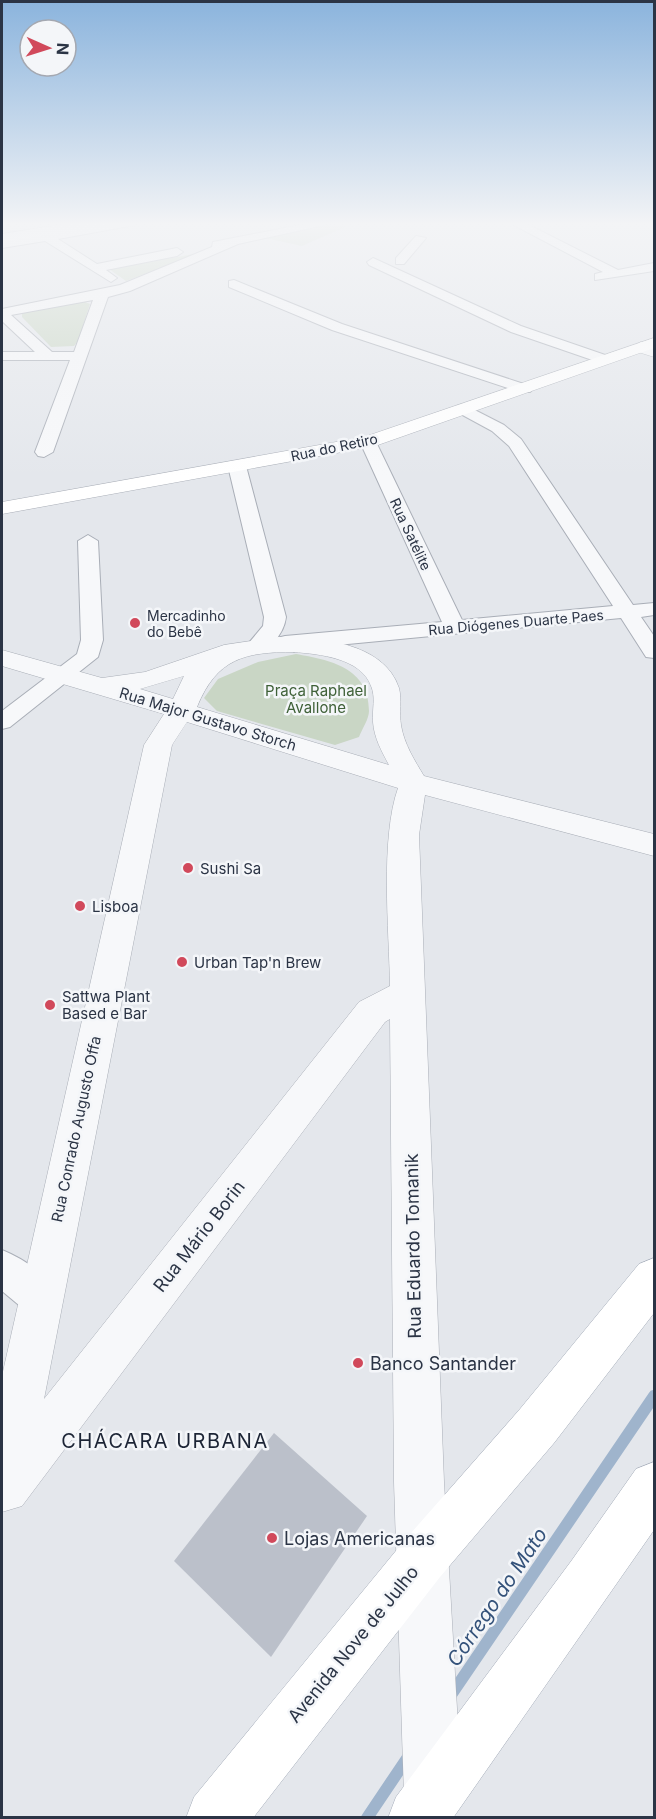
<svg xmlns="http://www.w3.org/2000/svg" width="656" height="1819" font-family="Inter,sans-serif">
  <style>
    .green { fill: #c9d6c5 }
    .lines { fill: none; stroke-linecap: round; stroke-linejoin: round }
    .stream { stroke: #9fb4cc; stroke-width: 12 }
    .building { fill: #bbc0ca }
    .minor-casing { stroke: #a9aeb7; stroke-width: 2 }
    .tertiary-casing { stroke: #a9aeb7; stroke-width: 1 }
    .secondary-casing { stroke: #a9aeb7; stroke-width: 1 }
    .primary-casing { stroke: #a3abb8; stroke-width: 1 }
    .minor { fill: #f7f8fa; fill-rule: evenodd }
    .tertiary { fill: #f7f8fa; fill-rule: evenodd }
    .secondary { fill: #fff; fill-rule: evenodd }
    .primary { fill: #fff; fill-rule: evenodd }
    .poi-dot { fill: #d1495b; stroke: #f4f6f9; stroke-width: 2 }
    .labels { text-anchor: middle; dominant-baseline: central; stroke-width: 5; stroke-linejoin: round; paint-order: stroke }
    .far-street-label { font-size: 14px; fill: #2b3445; stroke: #f4f6f9 }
    .far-poi-label { font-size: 14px; fill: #2b3445; stroke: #f4f6f9; text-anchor: start }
    .park-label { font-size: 15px; fill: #3f6138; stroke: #f4f6f9 }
    .street-label { font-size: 15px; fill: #2b3445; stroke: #f4f6f9 }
    .poi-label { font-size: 15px; fill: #2b3445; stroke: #f4f6f9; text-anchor: start }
    .near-street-label { font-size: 18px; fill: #2b3445; stroke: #f4f6f9 }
    .near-poi-label { font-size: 18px; fill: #2b3445; stroke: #f4f6f9; text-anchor: start }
    .near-neighbourhood-label { font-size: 20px; letter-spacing: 1.5px; fill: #1d2536; stroke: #f4f6f9 }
    .near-water-label { font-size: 20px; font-style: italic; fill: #34527a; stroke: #f4f6f9 }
  </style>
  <rect width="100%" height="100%" fill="#e4e7ec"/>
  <g class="green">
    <polygon points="340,222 356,222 302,246 261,237"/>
    <polygon points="200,253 126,281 109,269"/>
    <polygon points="80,300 90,304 78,341 74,346 51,347 22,317 22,314 29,311"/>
    <path d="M 296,654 C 329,660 369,667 369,711 C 369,719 362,729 359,737 L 335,745 L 217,711 L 204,698 L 218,679 L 258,662 Z"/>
  </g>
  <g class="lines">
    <g class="stream">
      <polyline points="451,1695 654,1396"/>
      <polyline points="367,1818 408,1757"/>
    </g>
  </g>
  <polygon class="building" points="274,1433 367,1516 271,1657 174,1561"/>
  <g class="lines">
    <g class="minor-casing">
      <g id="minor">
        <polygon points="116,222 141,222 135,225 58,239 97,264 177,248 183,252 177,256 106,270 117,278 111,282 45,241 2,248 2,241"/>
        <path d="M 315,222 L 338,222 L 238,244 L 130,291 L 108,297 L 53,452 L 44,457 L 38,456 L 35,452 L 70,360 L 2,360 L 2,352 L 35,352 L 2,321 L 2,309 L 120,285 L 212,247 L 213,242 ZM 93,300 L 74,352 L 52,352 L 11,315 Z"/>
        <polygon points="508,222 523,222 618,270 654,263 654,271 595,280 595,274 603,272"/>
        <polygon points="416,236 426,238 404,264 396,264 396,258"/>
        <polygon points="373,258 521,326 611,357 613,360 606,364 601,363 511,332 369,265 367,262"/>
        <polygon points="234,280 342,324 530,386 533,389 530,392 520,392 332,330 229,287 229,281"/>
        <polygon points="463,404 504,425 521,439 633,605 654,603 654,615 641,617 654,636 654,658 646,657 621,618 285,650 277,648 274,643 277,638 285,636 442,622 360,442 368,437 376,442 462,620 613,606 509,446 492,431 457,412 455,409 457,406"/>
        <path d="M 237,461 L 246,466 L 286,617 C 284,634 269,653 251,649 L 248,644 L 263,626 L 264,617 L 228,466 Z"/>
        <polygon points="88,535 98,541 103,640 98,657 10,727 2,729 2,711 77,654 81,640 78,541"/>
        <path d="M 2,1250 C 24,1259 50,1276 59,1298 L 54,1311 L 40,1317 L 26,1311 L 2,1291 Z"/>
      </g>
    </g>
    <g class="tertiary-casing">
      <g id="tertiary">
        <polygon points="641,342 654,346 654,357 635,351 633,347"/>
        <path d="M 278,637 C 318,637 384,642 399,688 C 402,700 399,713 401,725 C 404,744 415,761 424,776 L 654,834 L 654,856 L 425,795 L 419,835 L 444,1482 L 462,1796 L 452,1818 L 412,1817 L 404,1796 L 394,1482 L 390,1019 L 385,1022 L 22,1506 L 2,1512 L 2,1376 L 144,745 L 164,714 L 2,666 L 2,650 L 102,678 L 145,672 L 224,645 ZM 294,652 C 319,654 361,658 371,686 C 376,697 372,710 373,722 C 374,738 382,752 389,765 L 197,707 C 217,658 245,652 294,652 ZM 184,676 L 173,699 L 140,689 ZM 187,722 L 398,788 C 380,839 389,930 390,986 L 359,1002 L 44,1399 L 172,745 Z"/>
      </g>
    </g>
    <g class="secondary-casing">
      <g id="secondary">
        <polygon points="78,222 110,222 103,226 2,242 2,234"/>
        <polygon points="654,338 654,348 375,446 2,514 2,502 364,437"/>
      </g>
    </g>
    <g class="primary-casing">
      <g id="primary">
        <polygon points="654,1258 654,1313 554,1443 440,1577 253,1818 186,1818 194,1797 404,1541 520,1409 639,1264"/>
        <polygon points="654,1462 654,1530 453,1818 388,1818 396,1797 572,1560 636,1469"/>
      </g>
    </g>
    <use href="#minor" class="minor"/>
    <use href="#tertiary" class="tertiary"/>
    <use href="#secondary" class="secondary"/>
    <use href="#primary" class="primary"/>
  </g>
  <linearGradient id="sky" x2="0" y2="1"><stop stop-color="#8bb4dd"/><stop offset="0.47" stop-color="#f3f4f6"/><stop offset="1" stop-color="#f3f4f6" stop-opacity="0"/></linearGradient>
  <rect width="656" height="477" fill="url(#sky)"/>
  <g class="poi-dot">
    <circle cx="135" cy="623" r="6"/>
    <circle cx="188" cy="868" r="6"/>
    <circle cx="80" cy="906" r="6"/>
    <circle cx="182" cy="962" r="6"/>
    <circle cx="50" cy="1005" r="6"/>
    <circle cx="358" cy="1363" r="6"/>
    <circle cx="272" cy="1538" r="6"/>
  </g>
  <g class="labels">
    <g class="far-street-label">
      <text transform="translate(334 447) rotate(-12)">Rua do Retiro</text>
      <text transform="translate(411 534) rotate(65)">Rua Satélite</text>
      <text transform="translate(516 622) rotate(-5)">Rua Diógenes Duarte Paes</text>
    </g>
    <g class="far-poi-label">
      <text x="147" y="615">Mercadinho<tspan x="147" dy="16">do Bebê</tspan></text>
    </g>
    <g class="park-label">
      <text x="316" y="690">Praça Raphael<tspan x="316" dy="17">Avallone</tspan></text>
    </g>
    <g class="street-label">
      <text transform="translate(208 719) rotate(17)">Rua Major Gustavo Storch</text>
      <text transform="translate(76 1129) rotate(-78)">Rua Conrado Augusto Offa</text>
    </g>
    <g class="poi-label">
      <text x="200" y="868">Sushi Sa</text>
      <text x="92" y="906">Lisboa</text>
      <text x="194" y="962">Urban Tap'n Brew</text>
      <text x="62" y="996">Sattwa Plant<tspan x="62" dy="17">Based e Bar</tspan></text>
    </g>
    <g class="near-street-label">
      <text transform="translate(199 1236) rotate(-52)">Rua Mário Borin</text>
      <text transform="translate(413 1246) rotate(-91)">Rua Eduardo Tomanik</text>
      <text transform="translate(353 1644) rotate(-51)">Avenida Nove de Julho</text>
    </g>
    <g class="near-poi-label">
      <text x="370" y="1363">Banco Santander</text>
      <text x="284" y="1538">Lojas Americanas</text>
    </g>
    <g class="near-neighbourhood-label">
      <text x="165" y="1441">CHÁCARA URBANA</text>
    </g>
    <g class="near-water-label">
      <text transform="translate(497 1597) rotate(-56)">Córrego do Mato</text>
    </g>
  </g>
  <rect width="656" height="1819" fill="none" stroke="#2b3445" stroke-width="6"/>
  <g transform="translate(48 48) rotate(93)"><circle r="28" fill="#f4f6f9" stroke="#a4a8b1" stroke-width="1.5"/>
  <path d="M0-4.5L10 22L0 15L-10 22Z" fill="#d1495b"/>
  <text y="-9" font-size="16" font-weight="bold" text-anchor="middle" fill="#2b3445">N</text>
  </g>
</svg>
